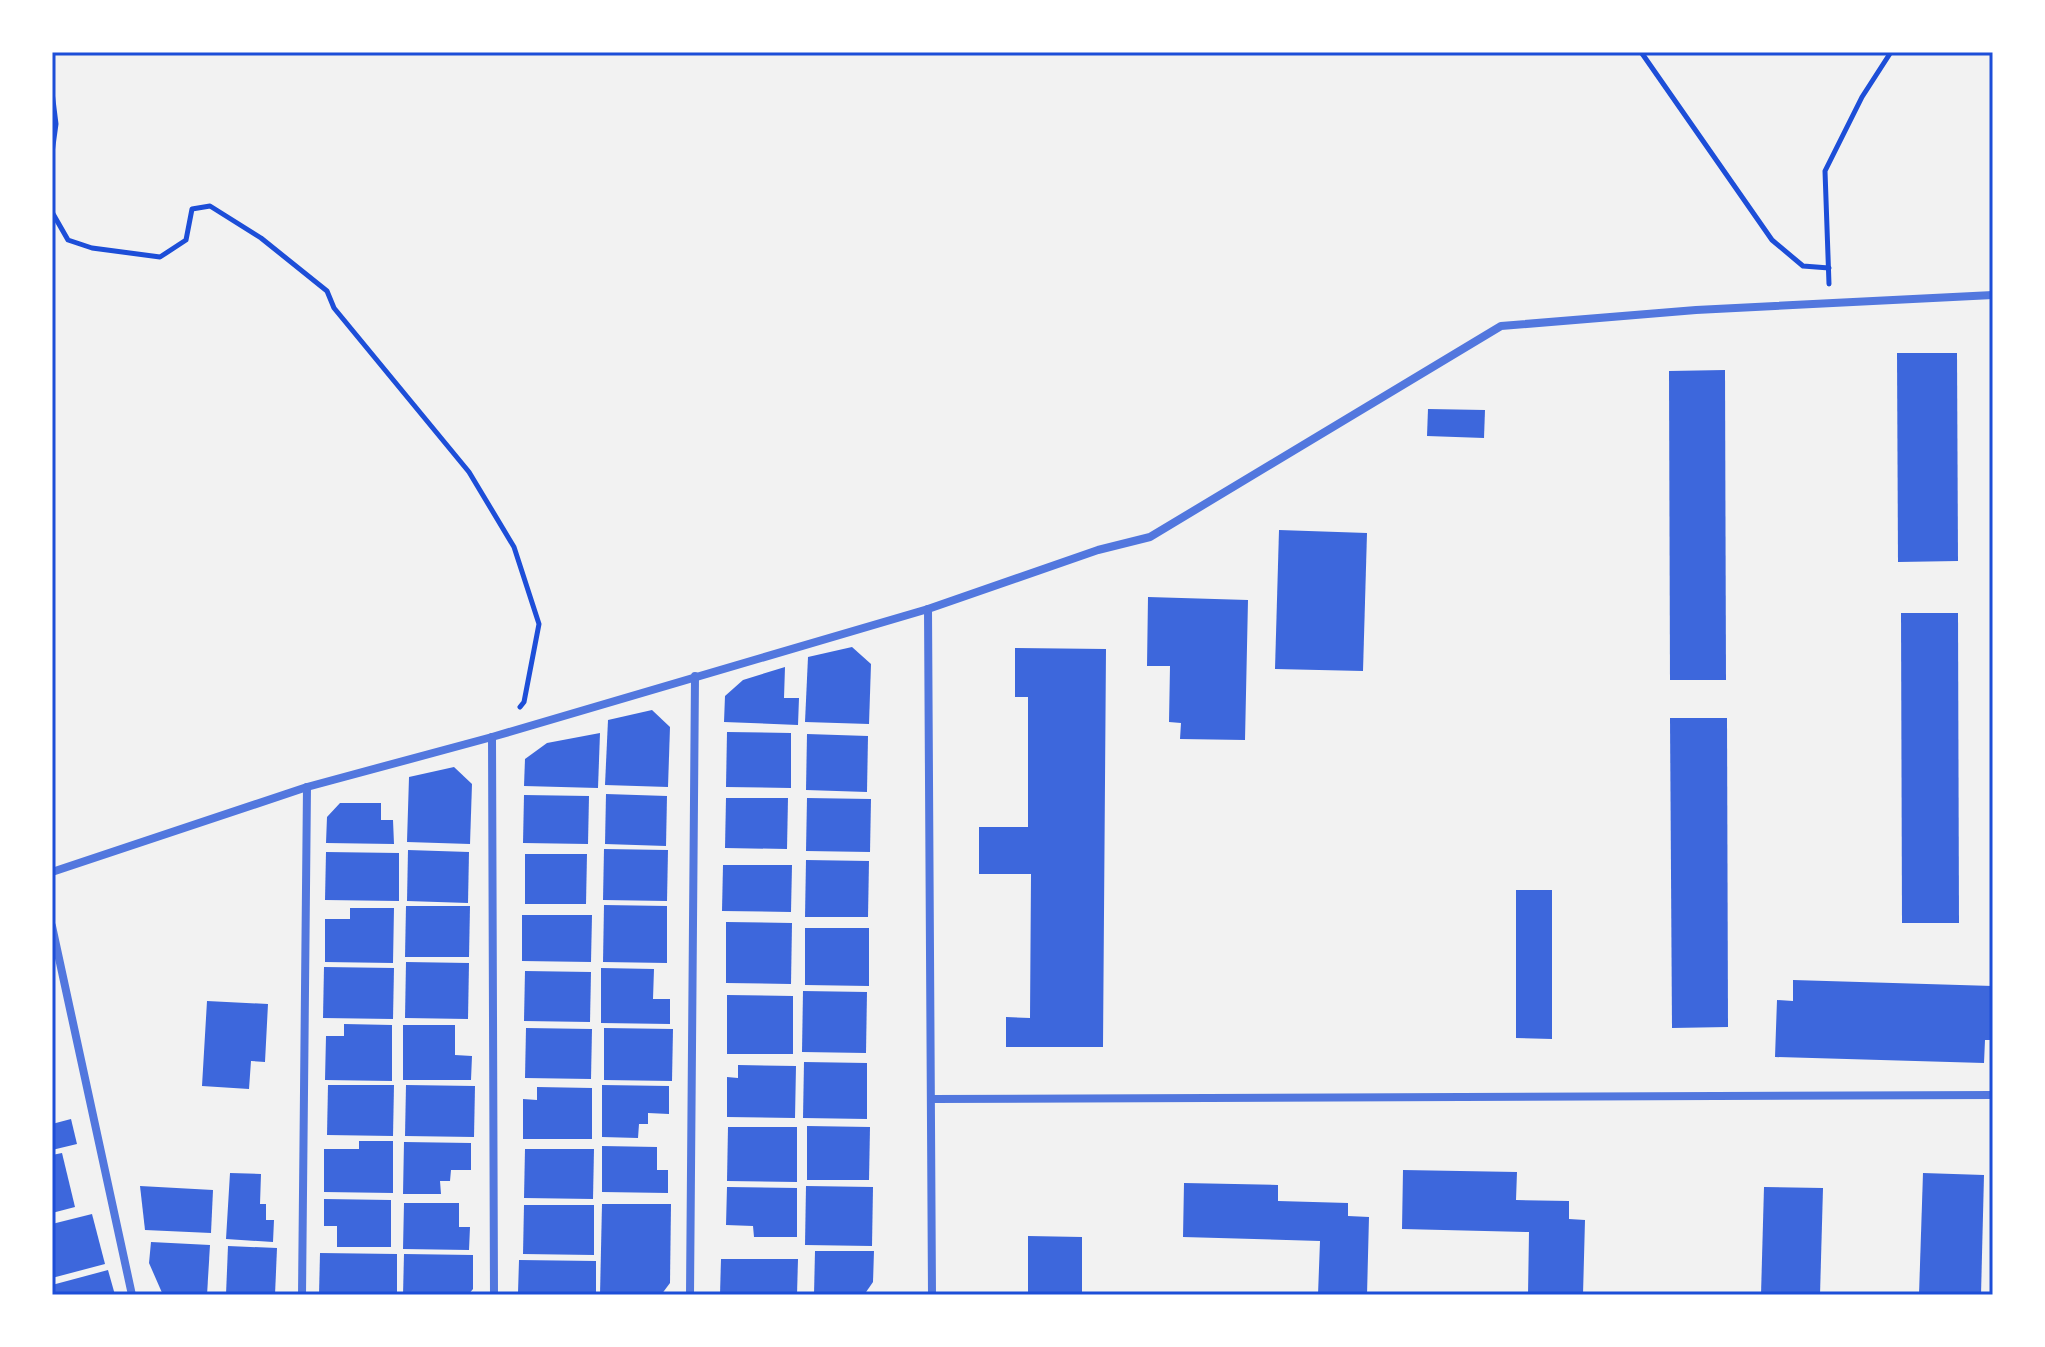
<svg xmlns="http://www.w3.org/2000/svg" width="2045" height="1347" font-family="'Times New Roman',serif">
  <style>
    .building { fill: #3d67dc }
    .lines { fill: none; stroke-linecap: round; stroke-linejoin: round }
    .path { stroke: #1d4ed8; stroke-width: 5 }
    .minor { stroke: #5277de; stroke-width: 8 }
    .neatline { fill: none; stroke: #1d4ed8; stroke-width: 3 }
  </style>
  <rect width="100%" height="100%" fill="#f2f2f2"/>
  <g class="building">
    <polygon points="1897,353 1957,353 1958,561 1898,562"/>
    <polygon points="1725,370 1726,680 1670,680 1669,371"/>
    <polygon points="1428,409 1485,410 1484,438 1427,436"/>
    <polygon points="1279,530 1367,533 1363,671 1275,669"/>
    <polygon points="1148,597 1248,600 1245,740 1180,739 1181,723 1169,722 1170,666 1147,666"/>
    <polygon points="1901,613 1958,613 1959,923 1902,923"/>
    <polygon points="852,647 871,664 869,724 805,722 808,657"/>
    <polygon points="1015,648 1106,649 1103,1047 1006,1047 1006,1017 1030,1018 1031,874 979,874 979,827 1028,827 1028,697 1015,697"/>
    <polygon points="785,667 784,698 799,698 798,725 724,722 725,696 743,680"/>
    <polygon points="652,710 670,727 668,787 605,785 608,720"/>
    <polygon points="1670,718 1727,718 1728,1027 1672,1028"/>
    <polygon points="727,732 791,733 791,788 726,787"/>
    <polygon points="600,733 598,788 524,786 525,759 547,743"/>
    <polygon points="807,734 868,736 867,792 806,790"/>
    <polygon points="454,767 472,784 470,844 407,842 409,777"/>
    <polygon points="606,794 667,796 666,846 605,844"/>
    <polygon points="524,795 589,796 588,844 523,843"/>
    <polygon points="726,798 788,798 787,849 725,848"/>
    <polygon points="807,798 871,799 870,852 806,851"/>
    <polygon points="340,803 381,803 381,820 393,820 394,844 326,843 327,817"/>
    <polygon points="604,849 668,850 667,901 603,900"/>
    <polygon points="408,850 469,852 468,903 407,901"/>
    <polygon points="326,852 399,853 399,901 325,900"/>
    <polygon points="525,854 587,854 586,904 525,904"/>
    <polygon points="806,860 869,861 868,917 805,917"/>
    <polygon points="723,865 792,865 791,912 722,911"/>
    <polygon points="1516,890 1552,890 1552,1039 1516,1038"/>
    <polygon points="604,905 667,906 667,963 603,962"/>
    <polygon points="406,906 470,906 469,957 405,957"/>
    <polygon points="350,908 394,908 393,963 325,962 325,919 350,919"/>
    <polygon points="522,915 592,915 591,962 522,961"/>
    <polygon points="726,922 792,923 791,984 726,983"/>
    <polygon points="805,928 869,928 869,986 805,985"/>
    <polygon points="406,962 469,963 468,1019 405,1018"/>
    <polygon points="324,967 394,968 393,1019 323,1018"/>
    <polygon points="601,968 654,969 653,999 670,999 670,1024 601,1023"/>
    <polygon points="525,971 591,972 590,1022 524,1021"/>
    <polygon points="1793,980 1993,986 1993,1040 1985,1040 1984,1063 1775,1057 1777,1000 1793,1001"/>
    <polygon points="803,991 867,992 866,1053 802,1052"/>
    <polygon points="727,995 793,996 793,1054 727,1054"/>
    <polygon points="207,1001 268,1004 265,1062 251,1061 249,1089 202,1086"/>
    <polygon points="344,1024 392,1025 392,1081 325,1080 326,1036 344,1036"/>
    <polygon points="403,1025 455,1025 455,1055 472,1056 471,1080 403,1080"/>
    <polygon points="526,1028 592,1029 591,1079 525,1078"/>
    <polygon points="604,1028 673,1029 672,1081 604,1080"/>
    <polygon points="804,1062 867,1063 867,1119 803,1118"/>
    <polygon points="738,1065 796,1066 795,1118 727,1117 727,1077 738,1078"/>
    <polygon points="328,1085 394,1085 393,1136 327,1135"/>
    <polygon points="406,1085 475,1086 474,1137 405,1136"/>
    <polygon points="602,1085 669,1086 669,1114 648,1113 648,1124 639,1124 638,1138 602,1137"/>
    <polygon points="537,1087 592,1088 592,1139 523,1139 523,1099 537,1100"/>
    <polygon points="71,1119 77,1144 52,1150 52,1124"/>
    <polygon points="807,1126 870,1127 869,1180 807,1180"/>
    <polygon points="728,1127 797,1127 797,1182 727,1181"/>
    <polygon points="359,1141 393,1141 393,1193 324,1192 324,1149 359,1149"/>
    <polygon points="404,1142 471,1143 471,1170 451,1170 450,1181 440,1181 441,1194 403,1194"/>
    <polygon points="602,1146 657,1147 657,1170 668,1170 668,1193 602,1192"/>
    <polygon points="525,1149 594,1149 593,1199 524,1198"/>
    <polygon points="62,1153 75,1207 52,1213 52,1155"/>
    <polygon points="1403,1170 1517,1172 1516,1200 1569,1201 1569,1219 1585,1220 1583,1295 1528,1295 1529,1232 1402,1229"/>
    <polygon points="230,1173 261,1174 260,1204 266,1204 266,1220 274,1220 273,1242 226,1239"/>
    <polygon points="1923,1173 1984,1175 1981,1295 1919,1295"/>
    <polygon points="1184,1183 1278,1185 1278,1201 1348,1203 1348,1216 1369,1217 1367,1295 1318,1295 1320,1241 1183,1237"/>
    <polygon points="140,1186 213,1190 211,1233 145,1230"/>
    <polygon points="806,1186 873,1187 872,1246 805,1245"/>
    <polygon points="727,1187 797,1188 797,1237 754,1237 753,1226 726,1225"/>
    <polygon points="1764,1187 1823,1188 1820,1295 1761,1295"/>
    <polygon points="324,1199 391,1200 391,1247 337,1247 337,1226 324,1226"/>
    <polygon points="404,1203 459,1203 459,1227 470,1227 469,1250 403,1249"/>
    <polygon points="602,1204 671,1204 670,1283 661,1295 600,1295"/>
    <polygon points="524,1205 594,1205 594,1255 523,1254"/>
    <polygon points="92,1214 105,1264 52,1278 52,1224"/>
    <polygon points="1028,1236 1082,1237 1082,1295 1028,1295"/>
    <polygon points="151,1242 210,1245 207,1295 163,1295 149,1263"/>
    <polygon points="228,1246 277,1248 275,1295 226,1295"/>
    <polygon points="815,1251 874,1251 873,1282 864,1295 814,1295"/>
    <polygon points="320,1253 397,1254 397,1295 319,1295"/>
    <polygon points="404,1254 473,1255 473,1289 468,1295 403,1295"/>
    <polygon points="721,1259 798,1259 797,1295 720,1295"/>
    <polygon points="519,1260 596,1261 596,1295 522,1295 518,1292"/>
    <polygon points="108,1270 115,1295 52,1295 52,1285"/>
  </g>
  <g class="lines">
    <g class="path">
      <polyline points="1641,52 1772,240 1803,266 1829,268"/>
      <polyline points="52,92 56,124 52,153"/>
      <polyline points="52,212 68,240 92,248 160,257 186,240 192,209 210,206 261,238 327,291 334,308 469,472 514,547 539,624 524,702 520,707"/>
      <polyline points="1829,284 1825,171 1862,97 1891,52"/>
    </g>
    <g class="minor">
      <polyline points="928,609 932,1295"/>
      <polyline points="492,737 494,1295"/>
      <polyline points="52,872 307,787 492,737 928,609 1098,550 1150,537 1501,326 1696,310 1993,295"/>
      <polyline points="52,926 132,1295"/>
      <polyline points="933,1099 1993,1095"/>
      <polyline points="302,1295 307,787"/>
      <polyline points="690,1295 695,676"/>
    </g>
  </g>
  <rect width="2045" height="1347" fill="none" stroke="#ffffff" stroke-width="108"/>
  <rect x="54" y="54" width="1937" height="1239" class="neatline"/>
</svg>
